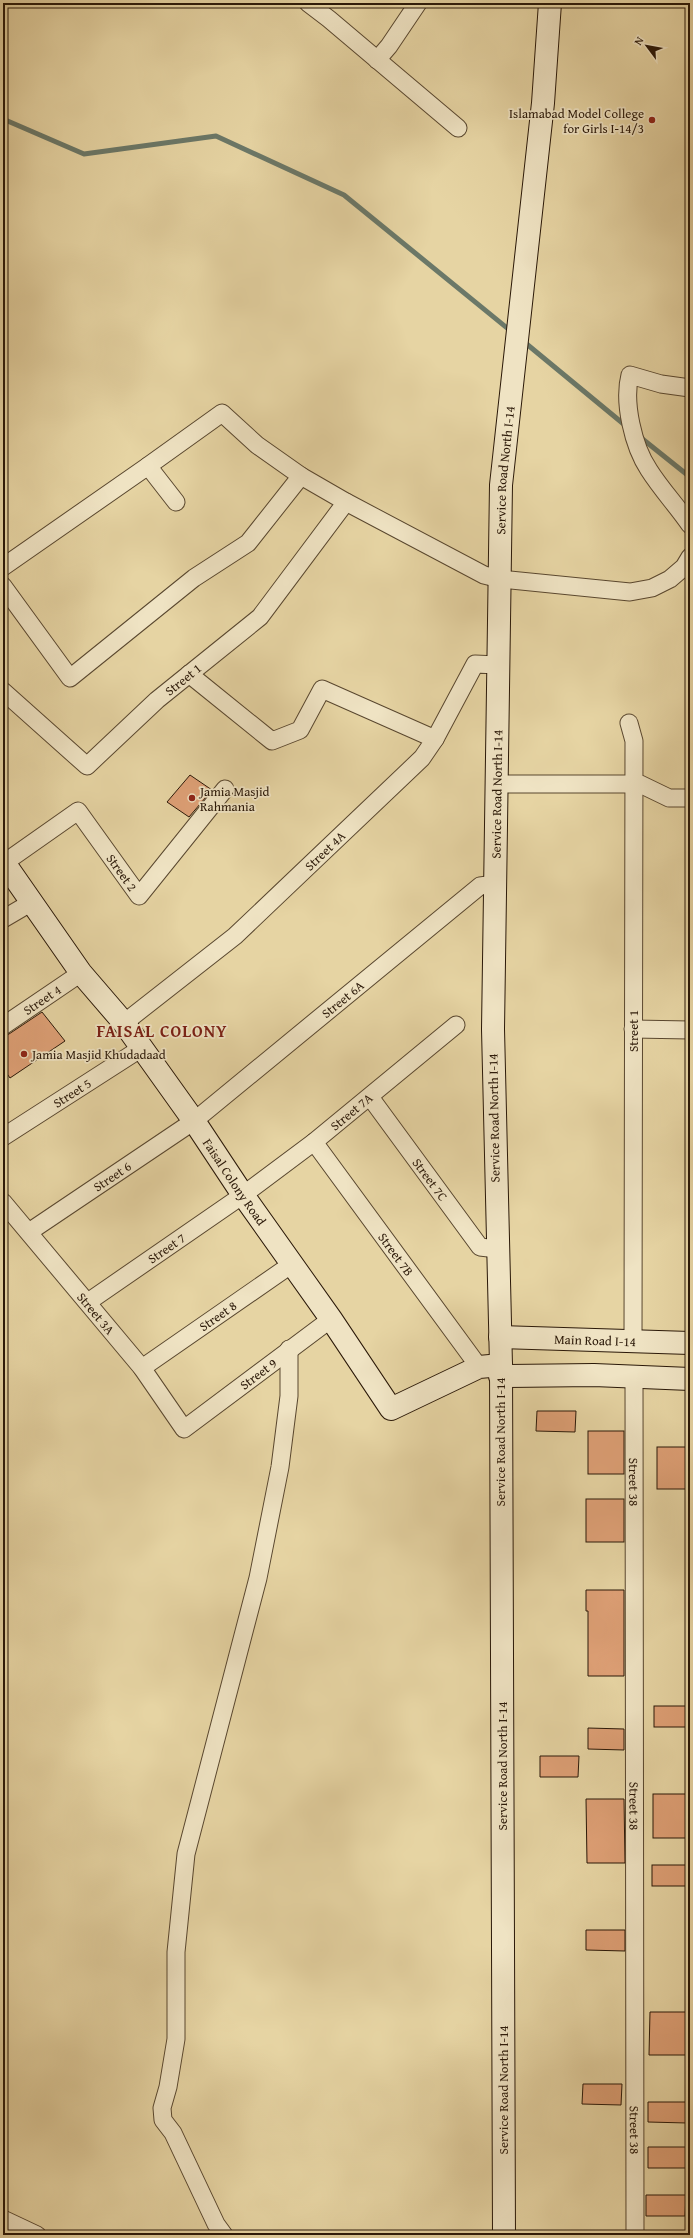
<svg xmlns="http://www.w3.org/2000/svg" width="693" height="2238" font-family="'Gentium Book Plus',serif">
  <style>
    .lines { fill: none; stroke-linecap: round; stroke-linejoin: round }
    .stream { stroke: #6b7868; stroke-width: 5 }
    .building { fill: #dea076; stroke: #2a1808 }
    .minor-casing { stroke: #59472f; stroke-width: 19 }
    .secondary-casing { stroke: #2a1808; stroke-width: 24 }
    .minor { stroke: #efe3c3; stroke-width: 17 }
    .secondary { stroke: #efe3c3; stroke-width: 22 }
    .poi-dot { fill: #8f2418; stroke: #efe3c3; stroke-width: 1.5 }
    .labels { text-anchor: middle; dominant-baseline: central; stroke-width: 3.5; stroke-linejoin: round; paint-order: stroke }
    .poi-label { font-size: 13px; fill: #2a1808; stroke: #efe3c3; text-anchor: start }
    .street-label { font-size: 13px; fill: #2a1808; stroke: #efe3c3 }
    .district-label { font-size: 17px; font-weight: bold; letter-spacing: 1px; fill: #7a1f14; stroke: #efe3c3 }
  </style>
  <rect width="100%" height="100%" fill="#e6d4a3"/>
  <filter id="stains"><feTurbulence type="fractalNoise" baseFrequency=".005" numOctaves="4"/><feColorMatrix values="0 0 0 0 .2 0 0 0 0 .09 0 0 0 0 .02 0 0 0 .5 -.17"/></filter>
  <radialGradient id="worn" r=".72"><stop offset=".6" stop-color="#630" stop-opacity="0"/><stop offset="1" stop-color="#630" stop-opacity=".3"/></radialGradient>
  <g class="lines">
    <g class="stream">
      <polyline points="3,119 84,154 216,136 344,195 512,332"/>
      <polyline points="523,341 626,426"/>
      <polyline points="640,437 690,477"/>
    </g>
  </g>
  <g class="building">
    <polygon points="190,775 212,790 189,817 167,802"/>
    <polygon points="42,1012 65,1041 10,1078 3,1068 3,1036 9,1034"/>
    <polygon points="537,1411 576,1411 575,1432 536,1431"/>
    <rect x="588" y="1431" width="36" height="43"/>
    <rect x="657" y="1447" width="33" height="42"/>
    <rect x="586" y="1499" width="38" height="43"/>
    <polygon points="586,1590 624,1590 624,1676 588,1676 588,1611 586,1611"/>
    <rect x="654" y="1706" width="36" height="21"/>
    <polygon points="588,1728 624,1729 624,1750 588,1749"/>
    <polygon points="540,1756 579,1756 578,1777 540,1777"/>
    <rect x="653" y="1794" width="37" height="44"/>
    <polygon points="586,1799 624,1799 625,1863 587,1863"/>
    <rect x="652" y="1865" width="38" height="21"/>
    <polygon points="586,1930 625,1930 625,1951 586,1950"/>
    <polygon points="650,2012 689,2012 688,2055 649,2055"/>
    <polygon points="583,2084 622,2084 621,2105 582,2104"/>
    <polygon points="648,2102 688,2102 687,2123 648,2122"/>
    <polygon points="648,2147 687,2147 686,2168 648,2168"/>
    <polygon points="646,2195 686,2195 685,2216 646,2216"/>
  </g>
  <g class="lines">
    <g class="minor-casing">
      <g id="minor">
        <polyline points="308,3 329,19 458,128"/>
        <polyline points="377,60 389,46 418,3"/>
        <path d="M 690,388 L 661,384 L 630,375 C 623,402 633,446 649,470 C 661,489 677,506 690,525"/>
        <polyline points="301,476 346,502 484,575 500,579 630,592 652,588 670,579 684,567 690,557"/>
        <polyline points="3,567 148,466 176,502"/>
        <polyline points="3,586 70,678 194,578 248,543 301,476 257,445 222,413 148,466"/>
        <polyline points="189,674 272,741 300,730 322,689 435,739"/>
        <path id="s1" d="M 3,691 L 87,766 L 157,700 L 260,617 L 346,502"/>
        <polyline points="629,723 634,741 633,1341"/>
        <polyline points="496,784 640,784 669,798 690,798"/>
        <path id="s2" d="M 4,863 L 78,811 L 139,896 L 225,789"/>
        <polyline points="3,919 32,902"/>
        <path id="s3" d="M 124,1023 L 235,936 L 422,758 L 435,739 L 475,664 L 498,665"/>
        <path id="s4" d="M 3,1026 L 81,973"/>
        <polyline points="633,1029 690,1030"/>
        <path id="s5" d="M 370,1097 L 480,1247 L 497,1249"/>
        <path id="s6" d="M 3,1137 L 140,1049"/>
        <path id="s7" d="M 314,1142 L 479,1367"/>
        <path id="s8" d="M 3,1202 L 142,1368 L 184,1429 L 331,1319"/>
        <path id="s9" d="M 29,1232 L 194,1121 L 480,886 L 495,884"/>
        <path id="s10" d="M 88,1302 L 243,1195 L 314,1142 L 456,1025"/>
        <path id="s11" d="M 142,1368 L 292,1264"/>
        <path id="s12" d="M 634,1377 L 635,2235"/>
        <polyline points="3,2219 37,2235"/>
        <polyline points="224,2235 216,2224 173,2133 163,2120 162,2108 168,2087 176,2039 176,1952 186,1854 258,1578 280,1467 289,1396 289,1349"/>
      </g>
    </g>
    <g class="secondary-casing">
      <g id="secondary">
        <path id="s13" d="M 3,861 L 81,973 L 124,1023 L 194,1121 L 243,1195 L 331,1319 L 391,1409 L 479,1367 L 501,1365"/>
        <path id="s14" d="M 500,1337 L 690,1343"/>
        <polyline points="500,1376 594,1375 690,1379"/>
        <path id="s15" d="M 504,2235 L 501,1365 L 493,1029 L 501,485 L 543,103 L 550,3"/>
      </g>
    </g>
    <use href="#minor" class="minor"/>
    <use href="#secondary" class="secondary"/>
  </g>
  <g class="poi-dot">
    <circle cx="652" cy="120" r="4"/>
    <circle cx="192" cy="798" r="4"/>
    <circle cx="24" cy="1054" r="4"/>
  </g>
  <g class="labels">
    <g class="poi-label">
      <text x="644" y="113" text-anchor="end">Islamabad Model College<tspan x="644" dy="15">for Girls I-14/3</tspan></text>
      <text x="200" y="791">Jamia Masjid<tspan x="200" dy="15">Rahmania</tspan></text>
      <text x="32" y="1054">Jamia Masjid Khudadaad</text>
    </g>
    <g class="street-label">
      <text stroke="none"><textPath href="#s15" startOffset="1765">Service Road North I-14</textPath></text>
      <text stroke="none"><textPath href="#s1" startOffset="242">Street 1</textPath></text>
      <text stroke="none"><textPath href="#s15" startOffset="1441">Service Road North I-14</textPath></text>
      <text stroke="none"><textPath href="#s3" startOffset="265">Street 4A</textPath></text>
      <text stroke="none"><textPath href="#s2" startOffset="166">Street 2</textPath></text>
      <text stroke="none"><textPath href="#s4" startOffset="47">Street 4</textPath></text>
      <text stroke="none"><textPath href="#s9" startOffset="391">Street 6A</textPath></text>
      <text transform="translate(633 1031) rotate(-90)">Street 1</text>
      <text stroke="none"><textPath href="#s6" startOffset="82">Street 5</textPath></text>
      <text stroke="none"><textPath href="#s10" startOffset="325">Street 7A</textPath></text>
      <text transform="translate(494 1118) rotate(-91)">Service Road North I-14</text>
      <text stroke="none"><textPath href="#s9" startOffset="100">Street 6</textPath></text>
      <text stroke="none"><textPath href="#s5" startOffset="102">Street 7C</textPath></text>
      <text stroke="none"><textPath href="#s13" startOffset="396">Faisal Colony Road</textPath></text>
      <text stroke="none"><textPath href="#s10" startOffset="95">Street 7</textPath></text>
      <text stroke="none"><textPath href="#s7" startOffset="139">Street 7B</textPath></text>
      <text stroke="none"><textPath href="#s8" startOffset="145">Street 3A</textPath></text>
      <text stroke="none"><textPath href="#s11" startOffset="92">Street 8</textPath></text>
      <text stroke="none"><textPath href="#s14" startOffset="95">Main Road I-14</textPath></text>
      <text stroke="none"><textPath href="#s8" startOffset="383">Street 9</textPath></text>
      <text transform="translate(500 1442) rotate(-90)">Service Road North I-14</text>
      <text stroke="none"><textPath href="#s12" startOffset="105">Street 38</textPath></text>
      <text transform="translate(502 1766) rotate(-90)">Service Road North I-14</text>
      <text stroke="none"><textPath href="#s12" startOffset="429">Street 38</textPath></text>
      <text transform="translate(503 2090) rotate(-90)">Service Road North I-14</text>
      <text stroke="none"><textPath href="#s12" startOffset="753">Street 38</textPath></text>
    </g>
    <g class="district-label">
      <text x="162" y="1030">FAISAL COLONY</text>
    </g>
  </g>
  <rect width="693" height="2238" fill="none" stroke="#e6d4a3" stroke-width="16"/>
  <rect x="4" y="4" width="685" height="2230" fill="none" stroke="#2a1808" stroke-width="2"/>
  <rect x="8" y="8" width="677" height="2222" fill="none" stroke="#2a1808"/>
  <g transform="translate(647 46) rotate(302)" stroke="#efe3c3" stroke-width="3" paint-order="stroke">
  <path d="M0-3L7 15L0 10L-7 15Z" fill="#2a1808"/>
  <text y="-6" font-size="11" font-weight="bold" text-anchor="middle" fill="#2a1808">N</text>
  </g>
  <rect width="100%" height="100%" filter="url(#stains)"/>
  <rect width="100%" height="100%" fill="url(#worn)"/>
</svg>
